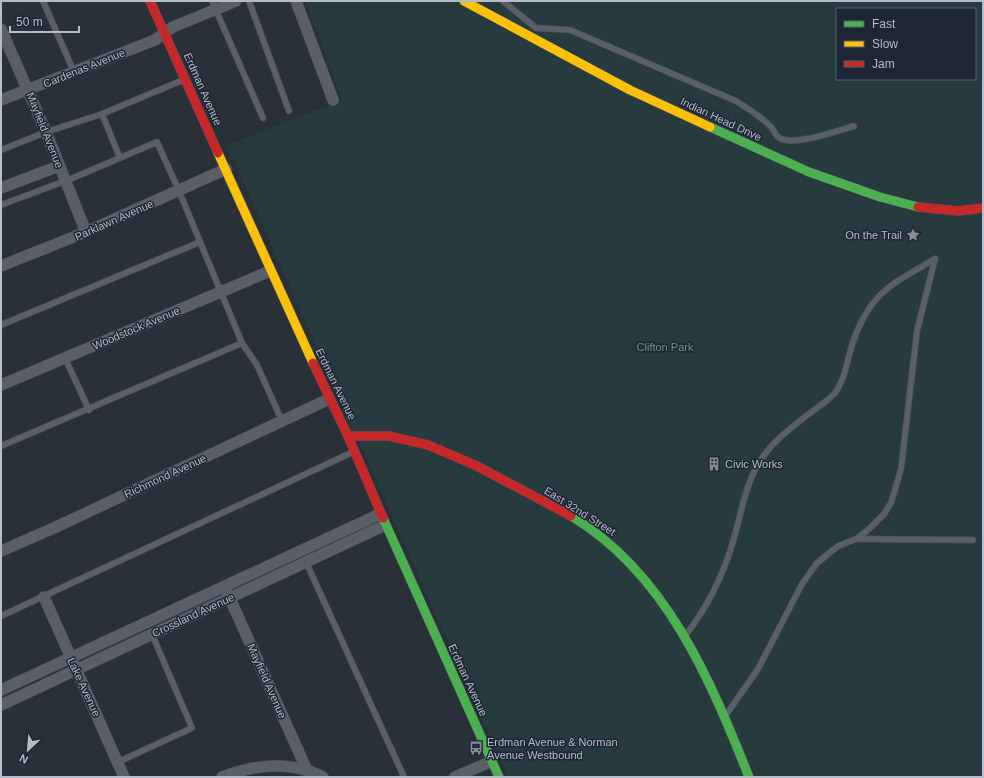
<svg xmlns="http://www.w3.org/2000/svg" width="984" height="778" font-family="Helvetica,sans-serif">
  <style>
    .green { fill: #273a3e; fill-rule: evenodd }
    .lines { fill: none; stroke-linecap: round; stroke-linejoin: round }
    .lane-casing { stroke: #484c53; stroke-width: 7 }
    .street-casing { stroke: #484c53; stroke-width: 12 }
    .fast-casing { stroke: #484c53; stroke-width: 10 }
    .slow-casing { stroke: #484c53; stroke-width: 10 }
    .jam-casing { stroke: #484c53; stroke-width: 10 }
    .lane { stroke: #5a5e66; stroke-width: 5.5 }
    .street { stroke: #5a5e66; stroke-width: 11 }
    .fast { stroke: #4caf50; stroke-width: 9 }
    .slow { stroke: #ffc107; stroke-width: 9 }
    .jam { stroke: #c62828; stroke-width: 9 }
    .labels { text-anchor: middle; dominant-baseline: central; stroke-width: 3; stroke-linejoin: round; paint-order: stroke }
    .street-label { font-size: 11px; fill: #b4bcc9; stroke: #1d2633 }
    .poi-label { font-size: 11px; fill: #b4bcc9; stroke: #1d2633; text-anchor: start }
    .park-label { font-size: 11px; fill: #6b9a76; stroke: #1d2633 }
  </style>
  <rect width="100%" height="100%" fill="#2a3038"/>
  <path class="green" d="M 305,1 L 983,1 L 983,777 L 508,777 L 227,145 L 342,100 ZM 837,9 L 975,9 L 975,79 L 837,79 Z"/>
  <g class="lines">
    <g class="lane-casing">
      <g id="lane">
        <polyline points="43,1 74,72"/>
        <polyline points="212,1 263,118"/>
        <polyline points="249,1 289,111"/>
        <path d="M 503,1 L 536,28 L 570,30 L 736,101 C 748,109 761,116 771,127 C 774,130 775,135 778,137 C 791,148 839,130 854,126"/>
        <polyline points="102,114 120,158"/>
        <polyline points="1,150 46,132 102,114 183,80"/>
        <polyline points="1,205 73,178 157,142 179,191 242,343 1,446"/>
        <polyline points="1,325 200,242"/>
        <polyline points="242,343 257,365 282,421"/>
        <polyline points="65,358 89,410"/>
        <polyline points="856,539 973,540"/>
        <polyline points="306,562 404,777"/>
        <polyline points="1,616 353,452"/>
        <path d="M 685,636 C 706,609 722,578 732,545 C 740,520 743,493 755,470 C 768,443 791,428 814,410 C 821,405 829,400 835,393 C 846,378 847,359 853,342 C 871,291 892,284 935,259"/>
        <polyline points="726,715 758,669 802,584 817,563 838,546 856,539 868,530 884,514 891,503 901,469 917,331 935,259"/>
        <polyline points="118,762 192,728 152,634"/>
      </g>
    </g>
    <g class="street-casing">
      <g id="street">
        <polyline points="296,1 333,100"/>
        <polyline points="1,29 46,132 86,232"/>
        <polyline points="1,100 155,40 173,27 236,1"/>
        <polyline points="1,188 59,166"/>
        <polyline points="1,266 86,232 226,169"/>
        <polyline points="1,385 270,271"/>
        <polyline points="1,551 56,527 329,399"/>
        <polyline points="227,592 310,777"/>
        <polyline points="44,597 124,777"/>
        <polyline points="1,690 380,514"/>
        <polyline points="1,705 385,525"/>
        <path d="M 222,777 C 254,765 291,760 323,777"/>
        <polyline points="455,777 492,761"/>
      </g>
    </g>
    <g class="fast-casing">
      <g id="fast">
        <polyline points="710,127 809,172 880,197 918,207"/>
        <path d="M 571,516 C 666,573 710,679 749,777"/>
        <polyline points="383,518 499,777"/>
      </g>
    </g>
    <g class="slow-casing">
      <g id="slow">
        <polyline points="464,1 630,90 710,127"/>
        <polyline points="218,153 313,363"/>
      </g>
    </g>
    <g class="jam-casing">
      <g id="jam">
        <polyline points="150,1 218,153"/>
        <polyline points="918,207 959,211 983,208"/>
        <polyline points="313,363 348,436 383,518"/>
        <polyline points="348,436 389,436 428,445 477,466 571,516"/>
      </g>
    </g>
    <use href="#lane" class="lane"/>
    <use href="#street" class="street"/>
    <use href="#fast" class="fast"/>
    <use href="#slow" class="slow"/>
    <use href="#jam" class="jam"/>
  </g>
  <defs>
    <g id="sight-bare" transform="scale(1.08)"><path d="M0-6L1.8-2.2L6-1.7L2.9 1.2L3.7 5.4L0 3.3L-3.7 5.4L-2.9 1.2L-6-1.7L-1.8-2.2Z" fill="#848b96" stroke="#1d2633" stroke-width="2.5" paint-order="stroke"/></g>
    <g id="building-bare" transform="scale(1.08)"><path d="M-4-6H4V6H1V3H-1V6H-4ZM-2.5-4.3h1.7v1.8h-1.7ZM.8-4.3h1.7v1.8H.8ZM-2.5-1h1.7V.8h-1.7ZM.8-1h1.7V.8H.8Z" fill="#848b96" stroke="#1d2633" stroke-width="2.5" paint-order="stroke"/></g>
    <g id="bus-bare" transform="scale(1.08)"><path d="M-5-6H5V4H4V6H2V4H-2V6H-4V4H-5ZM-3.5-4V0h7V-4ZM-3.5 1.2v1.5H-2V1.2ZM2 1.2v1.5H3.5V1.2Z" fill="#848b96" stroke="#1d2633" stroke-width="2.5" paint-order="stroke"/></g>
  </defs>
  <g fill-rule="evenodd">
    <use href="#sight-bare" x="913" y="235"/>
    <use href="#building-bare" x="714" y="464"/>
    <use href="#bus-bare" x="476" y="748"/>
  </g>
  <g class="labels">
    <g class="street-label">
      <text transform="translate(84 68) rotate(-22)">Cardenas Avenue</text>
      <text transform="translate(203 89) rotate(66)">Erdman Avenue</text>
      <text transform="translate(721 119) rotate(25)">Indian Head Drive</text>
      <text transform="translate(45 130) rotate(68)">Mayfield Avenue</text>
      <text transform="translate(114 220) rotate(-24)">Parklawn Avenue</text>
      <text transform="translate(136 328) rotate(-23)">Woodstock Avenue</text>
      <text transform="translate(336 384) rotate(64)">Erdman Avenue</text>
      <text transform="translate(165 476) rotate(-25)">Richmond Avenue</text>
      <text transform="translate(580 511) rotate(32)">East 32nd Street</text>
      <text transform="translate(193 615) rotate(-25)">Crossland Avenue</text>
      <text transform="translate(468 680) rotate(65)">Erdman Avenue</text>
      <text transform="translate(267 681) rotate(66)">Mayfield Avenue</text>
      <text transform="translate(84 687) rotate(65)">Lake Avenue</text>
    </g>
    <g class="poi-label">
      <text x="902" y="235" text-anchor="end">On the Trail</text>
      <text x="725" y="464">Civic Works</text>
      <text x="487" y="742">Erdman Avenue &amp; Norman<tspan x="487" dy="13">Avenue Westbound</tspan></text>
    </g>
    <g class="park-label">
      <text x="665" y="347">Clifton Park</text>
    </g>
  </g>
  <rect width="984" height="778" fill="none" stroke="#b4bcc9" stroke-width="4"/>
  <rect x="836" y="8" width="140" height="72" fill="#1d2633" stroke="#59626f"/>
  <rect x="844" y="21" width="20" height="6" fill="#4caf50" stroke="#59626f"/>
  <text x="872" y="28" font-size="12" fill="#b4bcc9">Fast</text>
  <rect x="844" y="41" width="20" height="6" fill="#ffc107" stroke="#59626f"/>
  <text x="872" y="48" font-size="12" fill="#b4bcc9">Slow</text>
  <rect x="844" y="61" width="20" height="6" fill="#c62828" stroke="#59626f"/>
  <text x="872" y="68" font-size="12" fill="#b4bcc9">Jam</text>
  <g transform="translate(28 750) rotate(206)" stroke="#1d2633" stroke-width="3" paint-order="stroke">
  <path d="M0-3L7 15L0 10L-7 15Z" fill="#b4bcc9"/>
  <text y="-6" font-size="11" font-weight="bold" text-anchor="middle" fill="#b4bcc9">N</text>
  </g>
  <path d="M10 26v6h69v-6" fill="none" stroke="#b4bcc9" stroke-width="2"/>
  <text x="16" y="26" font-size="12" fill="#b4bcc9" stroke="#1d2633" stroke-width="3" paint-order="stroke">50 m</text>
</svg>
